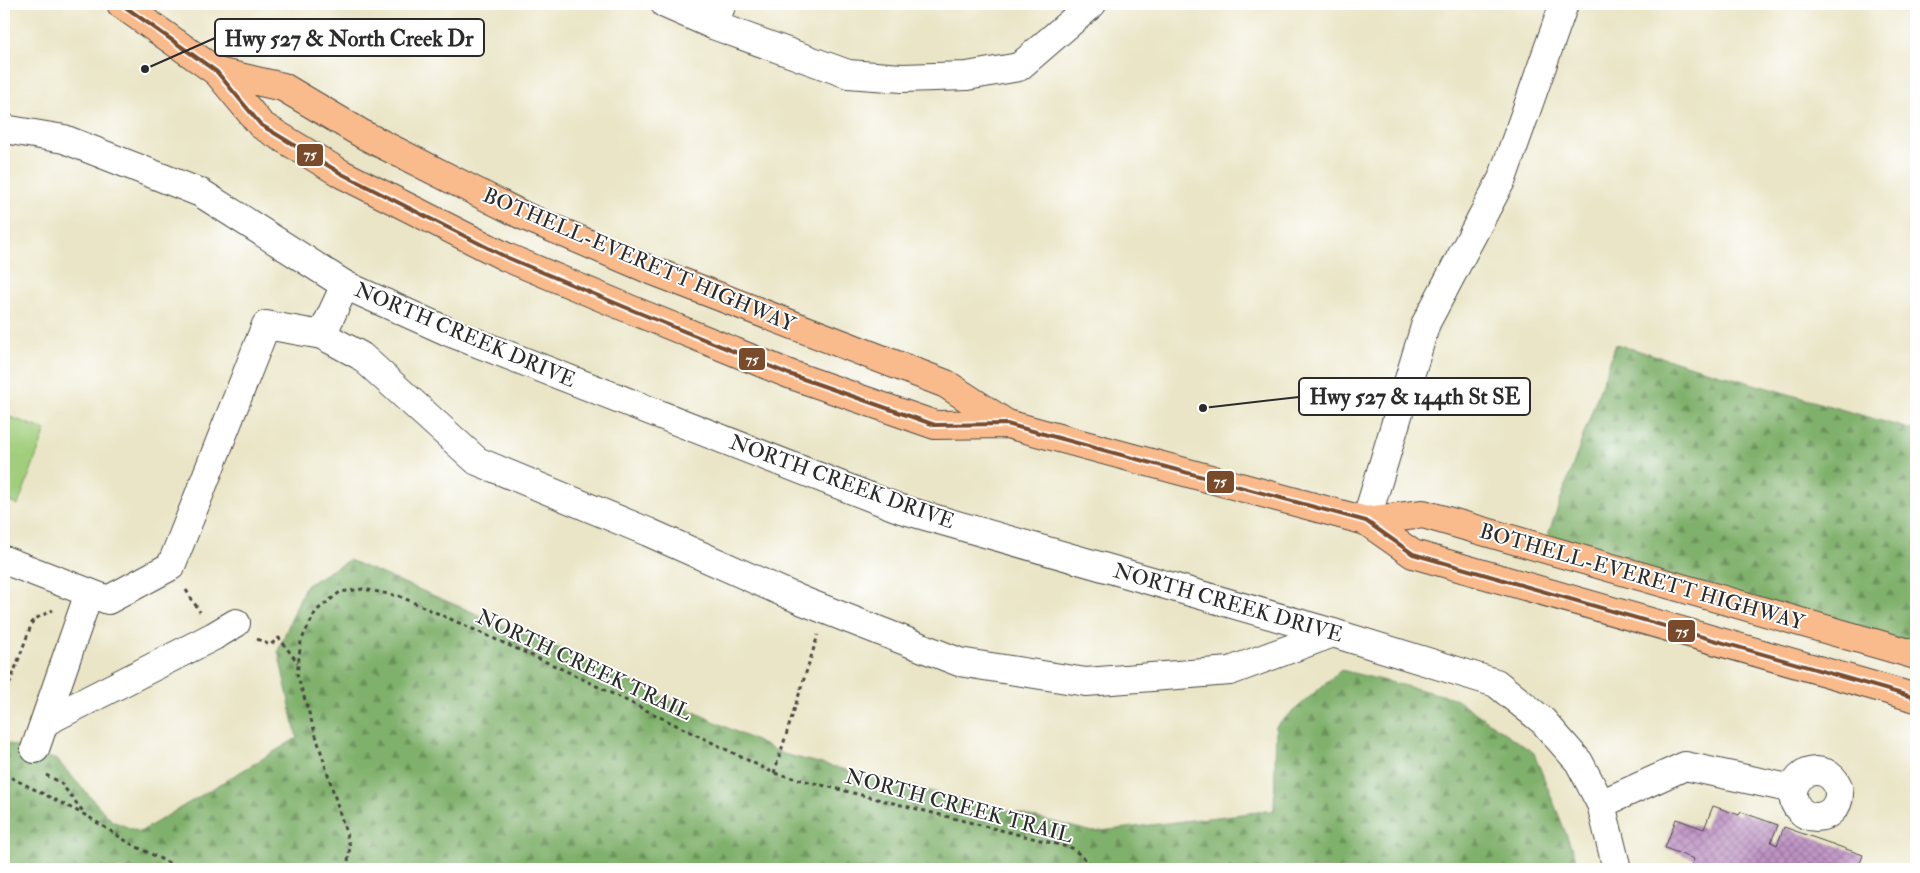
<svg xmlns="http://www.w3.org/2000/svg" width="1920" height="873" font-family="'IM FELL Double Pica',serif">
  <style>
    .forest { fill: url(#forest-firs); stroke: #566e4c }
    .garden { fill: #a0ce7c; stroke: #667c54 }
    .building { fill: url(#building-cross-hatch) }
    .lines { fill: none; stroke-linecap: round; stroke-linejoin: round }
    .minor-casing { stroke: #484742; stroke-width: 30 }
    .major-casing { stroke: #484742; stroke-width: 30 }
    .path { stroke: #484742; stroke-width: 3; stroke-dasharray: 4 4; stroke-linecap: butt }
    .minor { stroke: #fff; stroke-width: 28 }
    .major { stroke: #fabb8c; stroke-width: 28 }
    .bus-1-casing { stroke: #fff; stroke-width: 8 }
    .bus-1 { stroke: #7a4b2a; stroke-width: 4 }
    .labels { text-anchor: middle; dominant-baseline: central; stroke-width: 4; stroke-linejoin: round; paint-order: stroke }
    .street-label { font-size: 21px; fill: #2b2b2b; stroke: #fff }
    .leader { fill: none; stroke: #2b2b2b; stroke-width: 2 }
    .callout-dot { fill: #2b2b2b; stroke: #fff; stroke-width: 2 }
    .callout { fill: #fff; stroke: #2b2b2b; stroke-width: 2 }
    .callout-label { font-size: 22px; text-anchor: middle; font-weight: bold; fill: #2b2b2b }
    .line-badge { stroke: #fff; stroke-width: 2 }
    .badge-label { font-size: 14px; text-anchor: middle; font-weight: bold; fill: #fff }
  </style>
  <defs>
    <pattern id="forest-firs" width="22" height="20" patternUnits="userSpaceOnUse" patternTransform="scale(1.25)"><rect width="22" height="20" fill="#80b16c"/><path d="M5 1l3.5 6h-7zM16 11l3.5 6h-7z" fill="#699059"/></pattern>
    <pattern id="building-cross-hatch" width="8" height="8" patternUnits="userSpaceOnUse" patternTransform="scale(1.25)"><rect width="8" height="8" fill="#be93c4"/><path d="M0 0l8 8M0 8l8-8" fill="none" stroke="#9b789f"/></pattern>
  </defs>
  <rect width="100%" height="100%" fill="#fff"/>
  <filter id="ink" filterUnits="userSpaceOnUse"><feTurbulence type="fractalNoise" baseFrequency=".02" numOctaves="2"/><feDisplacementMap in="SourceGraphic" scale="10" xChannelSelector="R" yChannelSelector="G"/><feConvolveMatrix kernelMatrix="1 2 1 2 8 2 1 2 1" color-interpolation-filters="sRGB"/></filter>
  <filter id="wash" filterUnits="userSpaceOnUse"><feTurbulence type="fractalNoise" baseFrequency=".0096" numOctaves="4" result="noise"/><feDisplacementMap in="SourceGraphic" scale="20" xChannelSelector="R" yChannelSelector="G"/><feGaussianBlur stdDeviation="1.12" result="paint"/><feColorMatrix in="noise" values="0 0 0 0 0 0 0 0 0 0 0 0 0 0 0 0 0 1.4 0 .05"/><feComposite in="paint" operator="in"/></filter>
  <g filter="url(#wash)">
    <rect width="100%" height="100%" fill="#eae5c6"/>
    <g class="forest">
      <polygon points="1616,344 1916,431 1916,655 1543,549"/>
      <polygon points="349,560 572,654 783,754 1093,832 1274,810 1276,726 1341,670 1454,698 1534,753 1580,869 4,869 4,742 57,760 112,821 140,832 297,738 278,651 305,586"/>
    </g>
    <polygon class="garden" points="7,416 46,430 18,505 4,500 4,426"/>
    <g id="blocks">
      <polygon class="building" points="1713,806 1739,815 1741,812 1778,825 1771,842 1777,845 1784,827 1863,855 1858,869 1690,869 1694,859 1665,848 1676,819 1704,829"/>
    </g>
  </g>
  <g filter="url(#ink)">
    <use href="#blocks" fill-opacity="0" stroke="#484742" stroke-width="1"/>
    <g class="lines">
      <g class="minor-casing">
        <g id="minor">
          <polyline points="665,4 713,25 848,74 902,78 967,76 1019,67 1092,4"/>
          <polyline points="713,25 722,4"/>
          <polyline points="4,129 64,139 201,193 345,285 449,332 901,509 1333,633 1496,683 1543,721 1579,762 1601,804 1617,869"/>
          <polyline points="345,285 322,335 361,356 477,461 648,532 803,601 959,662 1086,682 1230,671 1333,633"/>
          <polyline points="1366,521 1426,323 1502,179 1564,4"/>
          <polyline points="4,560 108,600 171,566 266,325 322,335"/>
          <polyline points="45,722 214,636 236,623"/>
          <polyline points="35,749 89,593"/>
          <circle cx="1816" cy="794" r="23"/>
          <polyline points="1601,804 1685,766 1793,789"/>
        </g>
      </g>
      <g class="major-casing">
        <g id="major">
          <polyline points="121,4 217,72 261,125 342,174 506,257 632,310 789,374 935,425 1007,424 1366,521 1413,554 1916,698"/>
          <polyline points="217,72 283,87 364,135 524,216 648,269 946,384 1007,424"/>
          <polyline points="1366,521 1423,514 1916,655"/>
        </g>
      </g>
      <g class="path">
        <polyline points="186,590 200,612"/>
        <polyline points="257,639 270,645 279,638 298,663"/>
        <polyline points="4,699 33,620 53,610"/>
        <polyline points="774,773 818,635"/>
        <polyline points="4,774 87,816 131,844 181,869"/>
        <polyline points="46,775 60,782 85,814"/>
        <polyline points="347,869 350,846 297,674 301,641 316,611 340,592 363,589 399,596 564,670 774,773 1072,848 1097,869"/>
      </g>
      <use href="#minor" class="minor"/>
      <use href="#major" class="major"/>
      <g class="bus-1-casing">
        <polyline id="bus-1" points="121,4 217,72 261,125 342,174 506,257 632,310 789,374 935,425 1007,424 1366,521 1413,554 1916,698"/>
      </g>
      <use href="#bus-1" class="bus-1"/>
    </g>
  </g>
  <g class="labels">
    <g class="street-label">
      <text transform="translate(639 260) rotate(23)">BOTHELL-EVERETT HIGHWAY</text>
      <text transform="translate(465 335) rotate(23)">NORTH CREEK DRIVE</text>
      <text transform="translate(842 482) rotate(20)">NORTH CREEK DRIVE</text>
      <text transform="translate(1642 577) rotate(16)">BOTHELL-EVERETT HIGHWAY</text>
      <text transform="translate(1228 603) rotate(16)">NORTH CREEK DRIVE</text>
      <text transform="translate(584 665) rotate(25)">NORTH CREEK TRAIL</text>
      <text transform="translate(959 806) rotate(15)">NORTH CREEK TRAIL</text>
    </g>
  </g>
  <path class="leader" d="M145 69L215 38M1203 408L1299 397"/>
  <g class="callout-dot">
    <circle cx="145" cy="69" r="5"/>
    <circle cx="1203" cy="408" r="5"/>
  </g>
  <g class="callout">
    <rect x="215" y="19" width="269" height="37" rx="5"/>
    <rect x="1299" y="378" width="231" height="37" rx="5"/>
  </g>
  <g class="callout-label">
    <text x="349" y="46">Hwy 527 &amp; North Creek Dr</text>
    <text x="1415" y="404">Hwy 527 &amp; 144th St SE</text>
  </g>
  <g class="line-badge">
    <rect x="296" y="143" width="28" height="24" rx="5" fill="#7a4b2a"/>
    <rect x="738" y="347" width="28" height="24" rx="5" fill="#7a4b2a"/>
    <rect x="1206" y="470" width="29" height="24" rx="5" fill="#7a4b2a"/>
    <rect x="1667" y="619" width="29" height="24" rx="5" fill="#7a4b2a"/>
  </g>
  <g class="badge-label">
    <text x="310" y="159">75</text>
    <text x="752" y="364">75</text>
    <text x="1220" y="486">75</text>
    <text x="1682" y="636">75</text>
  </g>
  <rect width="1920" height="873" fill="none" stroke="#fff" stroke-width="20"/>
</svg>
